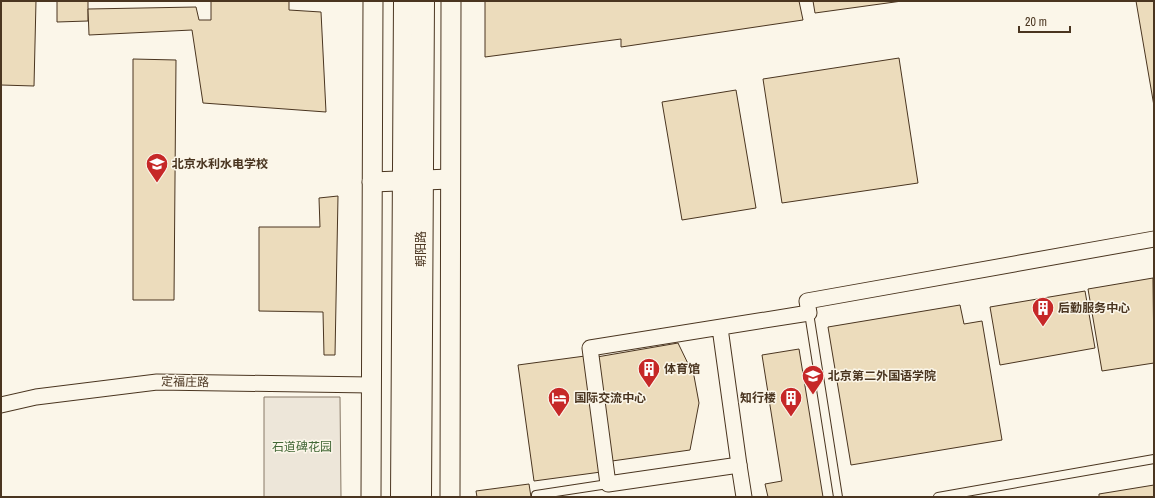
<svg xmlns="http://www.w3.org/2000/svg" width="1155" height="498" font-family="'Archivo Narrow','Noto Sans SC',sans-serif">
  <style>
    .park { fill: #ede6d9; stroke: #887966 }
    .building { fill: #ecdcbc; stroke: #4a3520 }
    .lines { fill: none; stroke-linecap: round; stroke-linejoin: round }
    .service-casing { stroke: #4a3520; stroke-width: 10 }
    .minor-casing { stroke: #4a3520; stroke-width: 17 }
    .tertiary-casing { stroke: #4a3520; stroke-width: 21 }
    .trunk-casing { stroke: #4a3520; stroke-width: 24 }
    .service { stroke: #fbf6e9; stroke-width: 8 }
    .minor { stroke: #fbf6e9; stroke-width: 15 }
    .tertiary { stroke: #fbf6e9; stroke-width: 19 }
    .trunk { stroke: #fbf6e9; stroke-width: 22 }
    .labels { text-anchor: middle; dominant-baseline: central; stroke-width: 3; stroke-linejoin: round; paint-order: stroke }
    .poi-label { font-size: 12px; font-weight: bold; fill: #4a3520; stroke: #fbf6e9; text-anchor: start }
    .street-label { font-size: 12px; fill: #4a3520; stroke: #fbf6e9 }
    .park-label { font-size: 12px; fill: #436837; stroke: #fbf6e9 }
  </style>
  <rect width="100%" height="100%" fill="#fbf6e9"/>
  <polygon class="park" points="264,397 340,397 341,497 264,497"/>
  <g class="building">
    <polygon points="1,1 36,1 34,86 1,85"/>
    <polygon points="57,1 88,1 88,21 57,22"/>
    <polygon points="211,1 289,1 289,10 321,12 326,112 203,103 192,30 89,35 88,9 196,7 199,20 211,20"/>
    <polygon points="485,1 799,1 803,20 621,47 621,39 485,57"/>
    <polygon points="813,1 902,1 815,13"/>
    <polygon points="1136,1 1154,1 1154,106"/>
    <polygon points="899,58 918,183 782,203 763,79"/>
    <polygon points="133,59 176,60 174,300 133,300"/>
    <polygon points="736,90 756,208 682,220 662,102"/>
    <polygon points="338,196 335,355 324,355 323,312 259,311 259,227 320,227 319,198"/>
    <polygon points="1153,278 1154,363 1102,371 1088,289"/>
    <polygon points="1085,291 1095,348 1000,365 990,307"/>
    <polygon points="960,305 964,324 982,321 1002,440 851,465 828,327"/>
    <polygon points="678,343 694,376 699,403 690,450 612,461 597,357"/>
    <polygon points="799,349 823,497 768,497 765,484 782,481 762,355"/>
    <polygon points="585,356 601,472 534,481 518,365"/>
    <polygon points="529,484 531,497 477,497 476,491"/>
    <polygon points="1154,485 1154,497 1099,497 1099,494"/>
  </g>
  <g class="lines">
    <g class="service-casing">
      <g id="service">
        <polyline points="809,313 838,497"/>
        <polyline points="536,497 536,495 608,484"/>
        <polyline points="938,497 1154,459"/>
      </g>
    </g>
    <g class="minor-casing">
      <g id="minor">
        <polyline points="720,328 739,465 608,484 590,348 809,313 807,301 1154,239"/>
        <polyline points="1,405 36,397 157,382 371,385"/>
        <polyline points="739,465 744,497"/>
      </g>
    </g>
    <g class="tertiary-casing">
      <g id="tertiary">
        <polyline points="372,182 450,179"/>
        <polyline points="371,497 373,1"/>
        <polyline points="450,497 451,1"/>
      </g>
    </g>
    <g class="trunk-casing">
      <g id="trunk">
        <polyline points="402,497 405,1"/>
        <polyline points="420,497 423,1"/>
      </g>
    </g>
    <use href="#service" class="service"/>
    <use href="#minor" class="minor"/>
    <use href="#tertiary" class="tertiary"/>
    <use href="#trunk" class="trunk"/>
  </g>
  <defs>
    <g id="school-pin" transform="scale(1.15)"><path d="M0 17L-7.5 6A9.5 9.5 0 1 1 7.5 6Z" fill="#c62828" stroke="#fbf6e9"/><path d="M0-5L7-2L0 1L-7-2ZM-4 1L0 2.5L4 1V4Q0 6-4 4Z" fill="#fff"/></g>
    <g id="building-pin" transform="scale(1.15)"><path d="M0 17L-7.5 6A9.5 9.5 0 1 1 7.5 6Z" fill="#c62828" stroke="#fbf6e9"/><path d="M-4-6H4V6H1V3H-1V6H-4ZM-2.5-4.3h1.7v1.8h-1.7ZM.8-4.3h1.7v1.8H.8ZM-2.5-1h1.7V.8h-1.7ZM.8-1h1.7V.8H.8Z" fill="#fff"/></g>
    <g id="university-pin" transform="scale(1.15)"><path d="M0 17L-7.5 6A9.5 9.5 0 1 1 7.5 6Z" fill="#c62828" stroke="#fbf6e9"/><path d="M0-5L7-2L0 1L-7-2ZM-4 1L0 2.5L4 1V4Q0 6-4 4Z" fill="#fff"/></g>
    <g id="hotel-pin" transform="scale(1.15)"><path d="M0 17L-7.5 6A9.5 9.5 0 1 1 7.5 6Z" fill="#c62828" stroke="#fbf6e9"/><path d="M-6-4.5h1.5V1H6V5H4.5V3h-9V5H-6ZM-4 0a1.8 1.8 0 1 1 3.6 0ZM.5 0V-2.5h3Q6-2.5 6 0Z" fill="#fff"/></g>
  </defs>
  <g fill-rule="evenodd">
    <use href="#school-pin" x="157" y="164"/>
    <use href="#building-pin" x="1043" y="308"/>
    <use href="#building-pin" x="649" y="369"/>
    <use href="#university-pin" x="813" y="376"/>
    <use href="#hotel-pin" x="559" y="398"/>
    <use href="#building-pin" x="791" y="398"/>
  </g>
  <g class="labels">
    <g class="poi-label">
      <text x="172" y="164">北京水利水电学校</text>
      <text x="1058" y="308">后勤服务中心</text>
      <text x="664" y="369">体育馆</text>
      <text x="828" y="376">北京第二外国语学院</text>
      <text x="574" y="398">国际交流中心</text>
      <text x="776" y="398" text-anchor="end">知行楼</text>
    </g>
    <g class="street-label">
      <text transform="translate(421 249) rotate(-90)">朝阳路</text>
      <text transform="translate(185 382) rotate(1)">定福庄路</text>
    </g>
    <g class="park-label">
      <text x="302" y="447">石道碑花园</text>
    </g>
  </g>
  <rect width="1155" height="498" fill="none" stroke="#4a3520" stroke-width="4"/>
  <path d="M1019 26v6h51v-6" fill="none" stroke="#4a3520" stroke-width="2"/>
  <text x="1025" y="26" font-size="12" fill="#4a3520" stroke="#fbf6e9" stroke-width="3" paint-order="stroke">20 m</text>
</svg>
